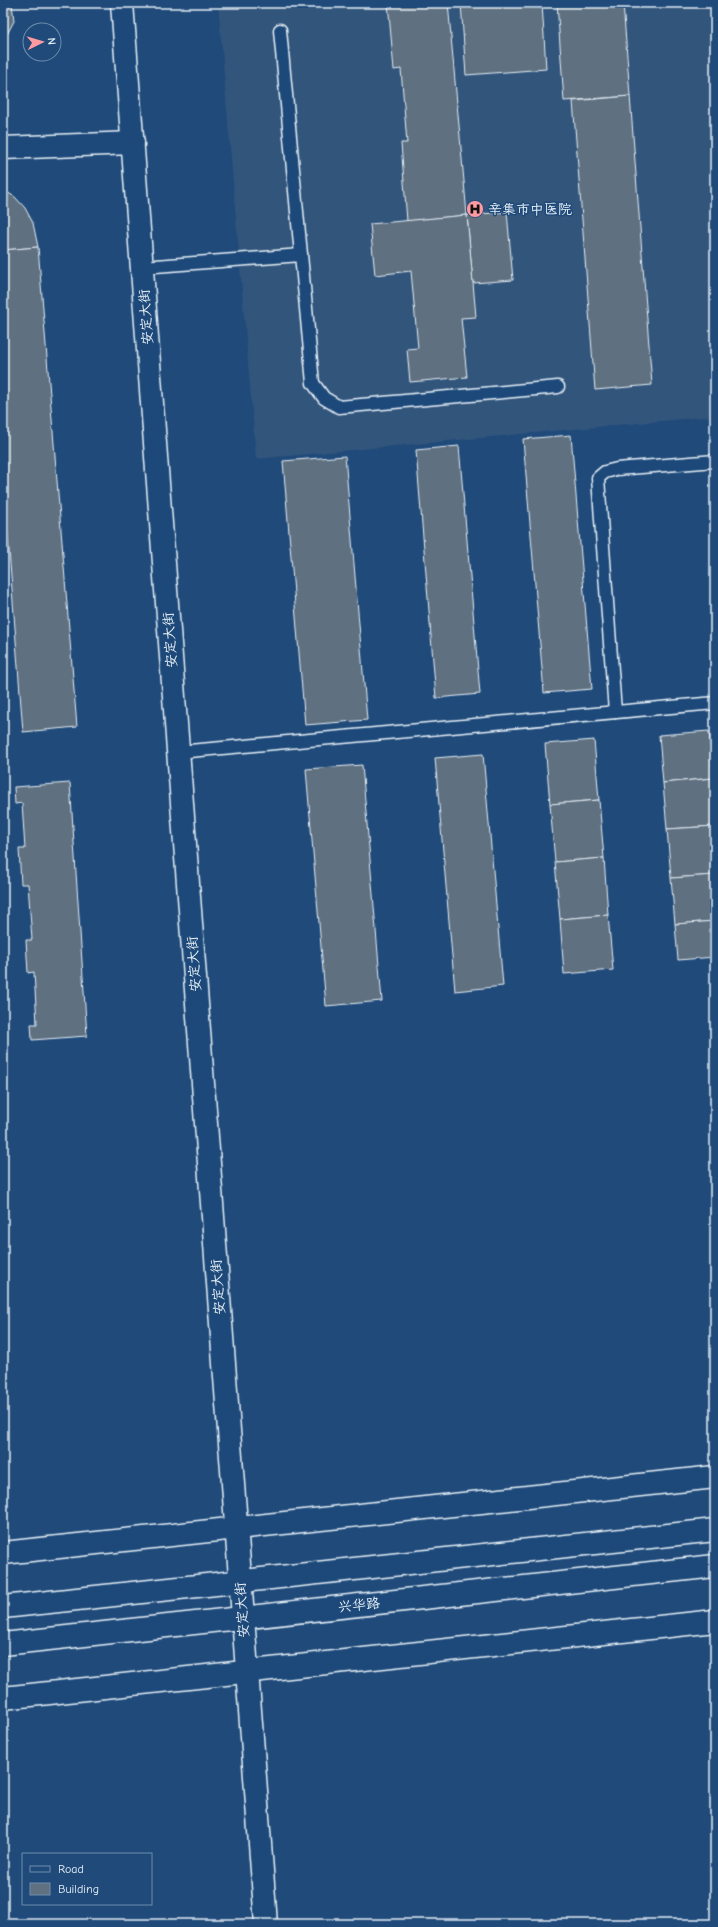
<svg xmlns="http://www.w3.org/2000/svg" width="718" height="1927" font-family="'Comic Neue','LXGW WenKai TC',sans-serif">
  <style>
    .built { fill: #32557c }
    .building { fill: #5f7080; stroke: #e8f1f8 }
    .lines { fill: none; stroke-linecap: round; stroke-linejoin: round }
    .service-casing { stroke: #e8f1f8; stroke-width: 15 }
    .minor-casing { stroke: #e8f1f8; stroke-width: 25 }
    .tertiary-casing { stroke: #e8f1f8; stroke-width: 25 }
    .secondary-casing { stroke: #e8f1f8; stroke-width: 25 }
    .service { stroke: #1f4a7a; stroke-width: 12 }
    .minor { stroke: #1f4a7a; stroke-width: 22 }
    .tertiary { stroke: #1f4a7a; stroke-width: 22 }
    .secondary { stroke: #1f4a7a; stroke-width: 22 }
    .labels { text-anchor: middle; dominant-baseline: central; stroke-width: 3; stroke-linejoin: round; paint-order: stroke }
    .poi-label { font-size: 14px; fill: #e8f1f8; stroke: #1f4a7a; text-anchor: start }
    .street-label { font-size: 14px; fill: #e8f1f8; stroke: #1f4a7a }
  </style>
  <rect width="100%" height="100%" fill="#1f4a7a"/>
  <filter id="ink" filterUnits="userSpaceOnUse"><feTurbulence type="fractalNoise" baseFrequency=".025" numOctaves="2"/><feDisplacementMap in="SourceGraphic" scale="8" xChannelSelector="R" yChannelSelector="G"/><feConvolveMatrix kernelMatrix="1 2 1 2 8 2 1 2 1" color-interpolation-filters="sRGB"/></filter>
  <g filter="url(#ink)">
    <polygon class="built" points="218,3 715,3 715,416 256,459"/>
    <g class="building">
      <polygon points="3,3 12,3 14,21 3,42"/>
      <polygon points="388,3 448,3 467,215 407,221 401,143 407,143 401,69 394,70"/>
      <polygon points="461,3 542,3 546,69 466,75"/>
      <polygon points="557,3 623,3 630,96 564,101"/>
      <polygon points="630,96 652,385 595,390 573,101"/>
      <polygon points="3,190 15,197 25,208 33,223 38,247 3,250"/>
      <polygon points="507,212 513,280 473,283 467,215"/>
      <polygon points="467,215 476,317 461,318 467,377 410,382 407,349 418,348 411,271 375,275 370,224"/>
      <polygon points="38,247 77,727 23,732 3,472 3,250"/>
      <polygon points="571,435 592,689 544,693 523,439"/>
      <polygon points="459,446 480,694 436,698 416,450"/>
      <polygon points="345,456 367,720 305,725 283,461"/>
      <polygon points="709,731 713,778 663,783 659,735"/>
      <polygon points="594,740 599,800 550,804 545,744"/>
      <polygon points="483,754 503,986 455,991 435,758"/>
      <polygon points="362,765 382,1001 326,1006 306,769"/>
      <polygon points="713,778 715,826 667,829 663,783"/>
      <polygon points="70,783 87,1036 32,1040 31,1024 37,1024 34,972 28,973 26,940 32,940 28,884 21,884 19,849 25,849 22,803 15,804 14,787"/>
      <polygon points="599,800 604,858 555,862 550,804"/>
      <polygon points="715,826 715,875 671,878 667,829"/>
      <polygon points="604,858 608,915 560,919 555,862"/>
      <polygon points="715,875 715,921 675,924 671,878"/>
      <polygon points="608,915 613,970 564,974 560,919"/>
      <polygon points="715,921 715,957 678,960 675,924"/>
    </g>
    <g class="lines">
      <g class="service-casing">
        <g id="service">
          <polyline points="280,30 313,383 324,398 339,407 558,387"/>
          <polyline points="142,267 301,255"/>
          <polyline points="615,712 598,478 605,472 617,469 715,461"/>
          <polyline points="178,752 715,703"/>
        </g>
      </g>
      <g class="minor-casing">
        <g id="minor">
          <polyline points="3,148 133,143"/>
          <polyline points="3,1553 715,1477"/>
          <polyline points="3,1698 715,1621"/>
        </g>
      </g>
      <g class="tertiary-casing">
        <polyline id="tertiary" points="122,3 266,1924"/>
      </g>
      <g class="secondary-casing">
        <g id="secondary">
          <polyline points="3,1607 715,1530"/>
          <polyline points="3,1644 715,1566"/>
        </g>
      </g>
      <use href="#service" class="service"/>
      <use href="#minor" class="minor"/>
      <use href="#tertiary" class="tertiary"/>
      <use href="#secondary" class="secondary"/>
    </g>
  </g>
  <defs>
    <g id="hospital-disc" transform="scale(0.9)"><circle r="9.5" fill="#ff9aa2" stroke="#1f4a7a"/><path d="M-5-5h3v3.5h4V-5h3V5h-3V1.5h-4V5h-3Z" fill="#111"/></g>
  </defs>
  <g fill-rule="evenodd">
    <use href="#hospital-disc" x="475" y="209"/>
  </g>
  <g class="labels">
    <g class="poi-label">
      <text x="488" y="209">辛集市中医院</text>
    </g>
    <g class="street-label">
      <text transform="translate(146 317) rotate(-94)">安定大街</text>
      <text transform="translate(170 640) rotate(-94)">安定大街</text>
      <text transform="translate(194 964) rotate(-94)">安定大街</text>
      <text transform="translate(218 1287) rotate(-94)">安定大街</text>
      <text transform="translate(359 1605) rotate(-6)">兴华路</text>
      <text transform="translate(242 1610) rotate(-94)">安定大街</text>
    </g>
  </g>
  <rect width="718" height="1927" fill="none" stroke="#1f4a7a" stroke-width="16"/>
  <rect x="8" y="8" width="702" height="1911" fill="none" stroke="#e8f1f8" stroke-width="1.5" filter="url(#ink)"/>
  <rect x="22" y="1853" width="130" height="52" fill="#1f4a7a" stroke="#6f8dac"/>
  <rect x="30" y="1866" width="20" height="6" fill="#1f4a7a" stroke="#6f8dac"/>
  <text x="58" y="1873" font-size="12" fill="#e8f1f8">Road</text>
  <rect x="30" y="1883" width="20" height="12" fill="#5f7080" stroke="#6f8dac"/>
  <text x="58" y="1893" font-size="12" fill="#e8f1f8">Building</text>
  <g transform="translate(42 42) rotate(85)"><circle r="19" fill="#1f4a7a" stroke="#6f8dac"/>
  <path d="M0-3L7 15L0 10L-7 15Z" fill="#ff9aa2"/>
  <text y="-6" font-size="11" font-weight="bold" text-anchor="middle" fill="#e8f1f8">N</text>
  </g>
</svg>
